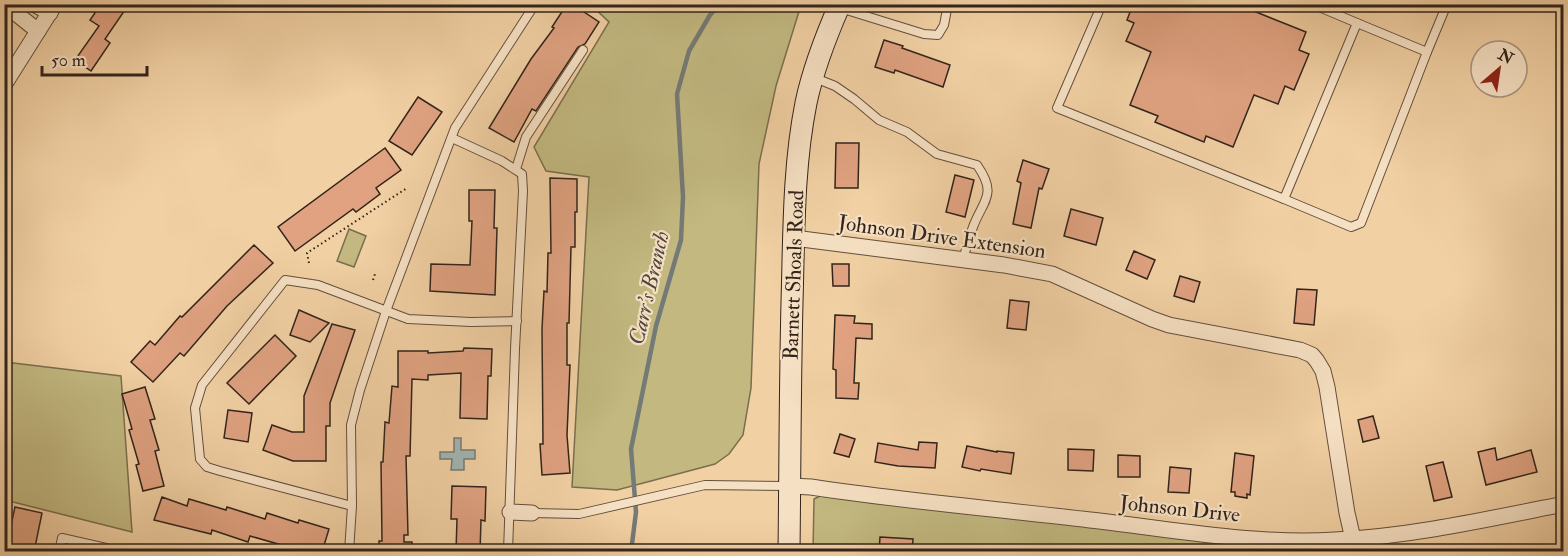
<svg xmlns="http://www.w3.org/2000/svg" width="1568" height="556" font-family="'IM FELL Double Pica',serif">
  <style>
    .green { fill: #c2b880; stroke: #7a6e4e; stroke-width: 1.5 }
    .water { fill: #a0b4b2; stroke: #747a76; stroke-width: 1.5 }
    .lines { fill: none; stroke-linecap: round; stroke-linejoin: round }
    .stream { stroke: #747a76; stroke-width: 4.5 }
    .building { fill: #e0a281; stroke: #32241b; stroke-width: 1.5 }
    .lane-casing { stroke: #624f3d; stroke-width: 10 }
    .street-casing { stroke: #624f3d; stroke-width: 17 }
    .secondary-casing { stroke: #32241b; stroke-width: 23 }
    .path { stroke: #32241b; stroke-width: 2; stroke-dasharray: 1.5 3; stroke-linecap: butt }
    .lane { stroke: #f6e0c3; stroke-width: 8 }
    .street { stroke: #f6e0c3; stroke-width: 15 }
    .secondary { stroke: #f6e0c3; stroke-width: 21 }
    .labels { text-anchor: middle; dominant-baseline: central; stroke-width: 4.5; stroke-linejoin: round; paint-order: stroke }
    .street-label { font-size: 21px; fill: #32241b; stroke: #f6e0c3 }
    .water-label { font-size: 22px; font-style: italic; fill: #4e4841; stroke: #f6e0c3 }
  </style>
  <rect width="100%" height="100%" fill="#f1d0a3"/>
  <filter id="stains"><feTurbulence type="fractalNoise" baseFrequency=".00333" numOctaves="4"/><feColorMatrix values="0 0 0 0 .2 0 0 0 0 .09 0 0 0 0 .02 0 0 0 .5 -.17"/></filter>
  <radialGradient id="worn" r=".72"><stop offset=".6" stop-color="#630" stop-opacity="0"/><stop offset="1" stop-color="#630" stop-opacity=".3"/></radialGradient>
  <g class="green">
    <polygon points="591,5 801,5 776,86 759,164 751,388 743,435 729,454 715,464 617,490 572,487 589,177 546,171 534,147 609,22"/>
    <polygon points="349,229 366,236 354,267 337,261"/>
    <polygon points="5,362 121,376 132,532 9,501 5,518"/>
    <polygon points="820,496 1102,527 1274,551 813,552 814,499"/>
  </g>
  <polygon class="water" points="454,438 461,438 461,450 475,450 475,459 464,459 464,470 451,470 452,459 440,459 440,452 454,452"/>
  <g class="lines">
    <polyline class="stream" points="631,552 636,512 631,449 656,326 681,240 683,197 677,94 689,51 710,15 720,4"/>
  </g>
  <g class="building">
    <polygon points="83,4 129,4 105,39 110,43 91,71 75,60 99,26 90,20 95,13"/>
    <polygon points="567,4 572,4 599,22 585,44 578,47 536,111 532,109 514,142 489,128 531,59 554,28 552,27"/>
    <polygon points="1133,4 1236,4 1306,32 1299,50 1309,54 1294,90 1285,86 1278,104 1254,95 1233,147 1206,136 1204,142 1155,122 1158,116 1130,105 1151,52 1126,41 1134,23 1127,20"/>
    <polygon points="884,40 903,46 902,48 950,65 943,87 895,70 894,73 875,67"/>
    <polygon points="418,97 442,112 412,155 389,141"/>
    <polygon points="836,143 859,143 858,188 835,188"/>
    <polygon points="385,148 401,170 376,188 380,194 356,212 353,209 295,251 278,227"/>
    <polygon points="1023,160 1049,169 1042,189 1039,188 1031,228 1013,224 1021,183 1017,181"/>
    <polygon points="955,175 974,180 965,217 946,212"/>
    <polygon points="550,178 577,179 577,212 575,212 575,247 571,247 569,323 567,323 567,365 570,365 567,435 570,473 542,475 540,444 543,444 542,329 544,291 547,292 548,253 551,253"/>
    <polygon points="469,190 495,190 494,228 497,228 495,295 430,291 431,264 470,265 472,221 469,221"/>
    <polygon points="1071,209 1103,218 1096,245 1064,236"/>
    <polygon points="254,245 273,263 227,306 184,356 180,353 153,382 131,362 150,341 155,345 180,316 182,317"/>
    <polygon points="1134,251 1155,260 1147,279 1126,270"/>
    <polygon points="832,264 849,264 849,286 833,286"/>
    <polygon points="1180,276 1200,282 1194,302 1174,296"/>
    <polygon points="1297,289 1317,290 1314,325 1294,323"/>
    <polygon points="1010,300 1029,302 1026,330 1007,328"/>
    <polygon points="299,310 329,323 310,342 290,335"/>
    <polygon points="835,315 855,316 854,323 872,324 872,339 856,338 854,383 859,383 858,399 836,398 836,370 833,369"/>
    <polygon points="332,324 355,330 330,403 330,426 326,426 326,461 293,461 263,450 272,425 292,432 304,432 304,396"/>
    <polygon points="275,335 296,356 249,404 227,383"/>
    <polygon points="464,348 492,349 491,376 488,376 487,419 460,418 461,373 428,375 428,380 412,379 410,456 406,456 408,535 404,535 404,542 412,542 412,552 379,552 379,541 382,541 381,462 383,462 385,422 389,423 392,386 398,387 398,351 428,351 428,353 463,351"/>
    <polygon points="145,387 155,419 150,420 159,450 155,451 164,486 143,491 136,465 139,464 129,430 132,429 122,394"/>
    <polygon points="228,410 252,413 248,442 224,438"/>
    <polygon points="1373,416 1379,438 1363,442 1358,420"/>
    <polygon points="840,434 855,439 849,457 834,453"/>
    <polygon points="919,442 937,443 935,468 898,466 875,462 878,443 918,450"/>
    <polygon points="967,446 997,452 997,451 1014,453 1011,474 981,469 980,471 962,467"/>
    <polygon points="1495,448 1497,460 1531,450 1537,472 1486,485 1478,452"/>
    <polygon points="1068,449 1094,450 1093,471 1068,470"/>
    <polygon points="1235,453 1254,456 1250,495 1247,494 1247,498 1235,496 1235,492 1231,492"/>
    <polygon points="1118,455 1140,456 1140,477 1118,477"/>
    <polygon points="1443,462 1452,497 1434,501 1426,466"/>
    <polygon points="1170,467 1191,469 1189,493 1168,492"/>
    <polygon points="452,486 486,487 485,521 481,520 480,552 456,552 457,519 451,519"/>
    <polygon points="162,497 187,506 189,499 226,510 227,507 265,519 267,513 298,523 299,520 329,529 322,552 306,552 250,536 248,542 212,530 211,534 154,520"/>
    <polygon points="15,507 42,513 34,552 5,552"/>
    <polygon points="880,537 913,539 912,552 879,552"/>
  </g>
  <g class="lines">
    <g class="lane-casing">
      <g id="lane">
        <polyline points="1102,4 1057,108 1284,199 1357,23 1312,4"/>
        <polyline points="840,8 924,34 938,35 944,25 948,4"/>
        <polyline points="1357,23 1427,52 1447,4"/>
        <path d="M 815,78 L 835,86 L 854,99 L 879,120 L 907,132 L 937,154 L 977,165 C 998,195 983,200 973,227 C 969,238 966,249 963,260"/>
        <polyline points="452,138 502,161 522,174 523,191 515,349 508,552"/>
        <polyline points="516,169 526,137 583,50"/>
        <polyline points="1284,199 1351,227 1361,223 1427,52"/>
        <polyline points="352,506 220,471 207,467 200,459 195,408 202,385 285,280 318,285 408,319 471,322 517,321"/>
        <polyline points="532,513 579,514 705,485 788,486"/>
        <polyline points="59,552 62,538 106,548 106,552"/>
        <polyline points="349,552 352,506 351,425 360,390 386,311 455,128 535,4"/>
      </g>
    </g>
    <g class="street-casing">
      <g id="street">
        <polyline points="8,4 8,7 38,31"/>
        <polyline points="34,4 50,13"/>
        <polyline points="4,85 55,4"/>
        <polyline points="794,238 1004,265 1052,274 1152,319 1169,325 1300,350 1312,355 1317,361 1323,371 1327,387 1347,513 1353,539"/>
        <path d="M 790,486 L 811,487 C 903,501 997,509 1090,520 C 1171,529 1253,545 1335,540 C 1413,536 1488,519 1564,504"/>
        <polyline points="510,512 532,513"/>
      </g>
    </g>
    <g class="secondary-casing">
      <path id="secondary" d="M 789,552 C 790,468 790,385 792,302 C 794,236 793,168 806,103 C 813,69 826,36 840,4"/>
    </g>
    <g class="path">
      <polyline points="309,263 307,253 407,188"/>
      <polyline points="373,280 375,274"/>
    </g>
    <use href="#lane" class="lane"/>
    <use href="#street" class="street"/>
    <use href="#secondary" class="secondary"/>
  </g>
  <g class="labels">
    <g class="street-label">
      <text transform="translate(942 237) rotate(8)">Johnson Drive Extension</text>
      <text transform="translate(794 275) rotate(-88)">Barnett Shoals Road</text>
      <text transform="translate(1180 509) rotate(6)">Johnson Drive</text>
    </g>
    <g class="water-label">
      <text transform="translate(649 288) rotate(-77)">Carr's Branch</text>
    </g>
  </g>
  <rect width="1568" height="556" fill="none" stroke="#f1d0a3" stroke-width="24"/>
  <rect x="6" y="6" width="1556" height="544" fill="none" stroke="#32241b" stroke-width="3"/>
  <rect x="12" y="12" width="1544" height="532" fill="none" stroke="#32241b" stroke-width="1.5"/>
  <g transform="translate(1499 69) rotate(29)"><circle r="28" fill="#f6e0c3" stroke="#a89580" stroke-width="1.5"/>
  <path d="M0-4.5L10 22L0 15L-10 22Z" fill="#8f2418"/>
  <text y="-9" font-size="16" font-weight="bold" text-anchor="middle" fill="#32241b">N</text>
  </g>
  <path d="M42 66v9h105v-9" fill="none" stroke="#32241b" stroke-width="3"/>
  <text x="51" y="66" font-size="18" fill="#32241b" stroke="#f6e0c3" stroke-width="4.5" paint-order="stroke">50 m</text>
  <rect width="100%" height="100%" filter="url(#stains)"/>
  <rect width="100%" height="100%" fill="url(#worn)"/>
</svg>
